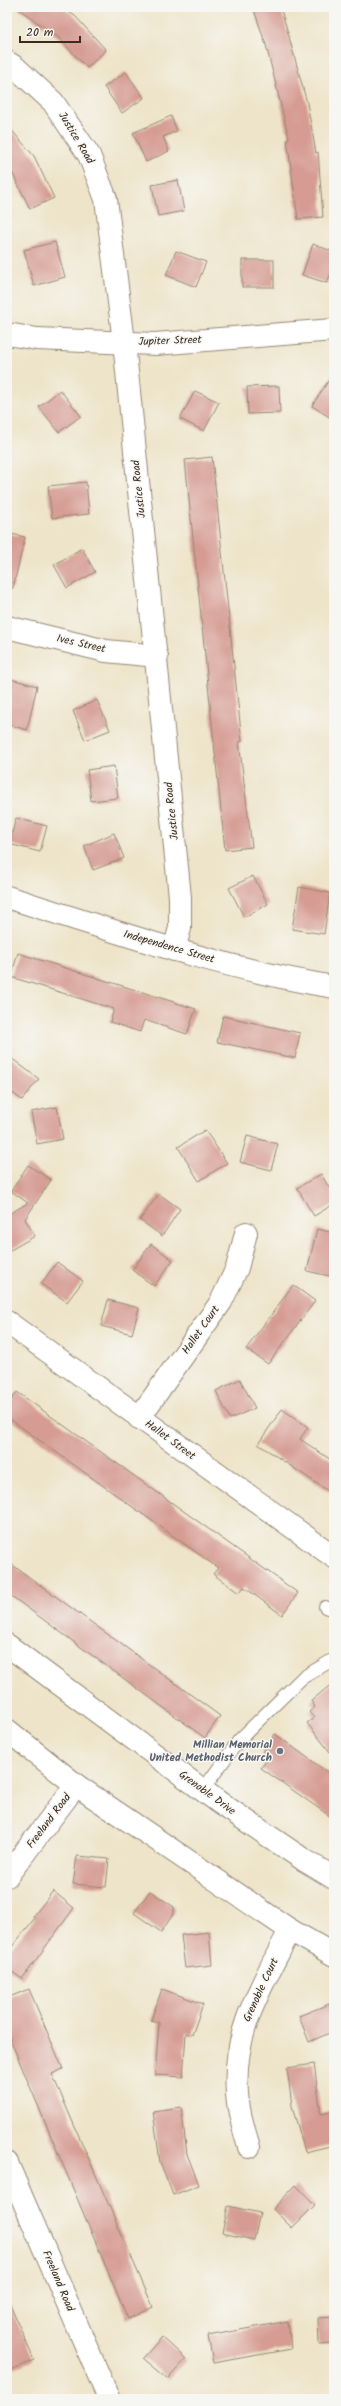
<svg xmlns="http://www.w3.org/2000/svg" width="341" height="2406" font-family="Kalam,sans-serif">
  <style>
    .building { fill: #d69c93 }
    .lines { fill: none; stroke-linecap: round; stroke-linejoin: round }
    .lane-casing { stroke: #948774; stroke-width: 14 }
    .street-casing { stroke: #948774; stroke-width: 24 }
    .lane { stroke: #fff; stroke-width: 12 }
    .street { stroke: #fff; stroke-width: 22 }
    .worship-dot { fill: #6b7280; stroke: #f6f6f2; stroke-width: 1.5 }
    .labels { text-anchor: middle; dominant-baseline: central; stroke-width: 3; stroke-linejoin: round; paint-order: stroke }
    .street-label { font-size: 11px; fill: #3b2a1e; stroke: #f6f6f2 }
    .worship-label { font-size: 11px; font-weight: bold; fill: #5b616d; stroke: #f6f6f2; text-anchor: end }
  </style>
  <rect width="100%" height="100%" fill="#f6f6f2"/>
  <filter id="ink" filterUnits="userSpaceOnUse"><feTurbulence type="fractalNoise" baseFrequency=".025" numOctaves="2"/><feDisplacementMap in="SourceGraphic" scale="8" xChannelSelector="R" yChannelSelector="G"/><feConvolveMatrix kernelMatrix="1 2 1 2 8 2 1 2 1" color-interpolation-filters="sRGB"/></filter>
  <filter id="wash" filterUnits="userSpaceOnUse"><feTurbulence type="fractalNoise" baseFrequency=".012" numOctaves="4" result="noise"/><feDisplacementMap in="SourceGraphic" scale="16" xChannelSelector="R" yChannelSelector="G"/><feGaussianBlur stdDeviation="0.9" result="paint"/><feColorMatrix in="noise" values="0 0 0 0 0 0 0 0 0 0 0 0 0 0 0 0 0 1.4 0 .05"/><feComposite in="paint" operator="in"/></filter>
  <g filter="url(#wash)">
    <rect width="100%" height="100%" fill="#eee4c9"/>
    <g id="blocks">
      <g class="building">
        <polygon points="16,7 61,7 75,16 106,50 87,68 59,38"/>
        <polygon points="253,7 280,7 286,26 307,103 316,153 318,152 323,217 298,219 287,139 289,138 266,45"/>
        <polygon points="126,72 144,98 122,113 104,87"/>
        <polygon points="171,116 177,131 163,137 169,151 146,162 133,133"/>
        <polygon points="7,125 34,156 54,198 30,209 7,162"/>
        <polygon points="178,180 184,211 158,216 152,185"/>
        <polygon points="55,242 65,277 34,286 24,250"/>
        <polygon points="313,244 334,252 334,266 327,283 302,275"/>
        <polygon points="176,251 206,262 196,287 166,275"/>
        <rect x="242" y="260" width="32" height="27"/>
        <polygon points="334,372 334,420 312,406"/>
        <polygon points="279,386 280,413 248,414 247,387"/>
        <polygon points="60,390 81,416 59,432 39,407"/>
        <polygon points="195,391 219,402 204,431 180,419"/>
        <polygon points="212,457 242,742 239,742 252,847 225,850 185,460"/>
        <polygon points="86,482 89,514 52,518 48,486"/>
        <polygon points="7,533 25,537 13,588 7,588"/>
        <polygon points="82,548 95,572 67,588 54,565"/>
        <polygon points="7,678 37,686 27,730 7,724"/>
        <polygon points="97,700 110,730 85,740 73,711"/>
        <polygon points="114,766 118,798 91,801 87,770"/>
        <polygon points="16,818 47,826 40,852 9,844"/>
        <polygon points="114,833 124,858 93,870 84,846"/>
        <polygon points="253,876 268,904 244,917 229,888"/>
        <polygon points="299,887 330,893 324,934 292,929"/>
        <polygon points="18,953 196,1009 187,1034 144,1020 140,1032 110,1022 114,1009 11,977"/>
        <polygon points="223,1016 300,1033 295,1058 217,1042"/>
        <polygon points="7,1055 39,1079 22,1100 7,1089"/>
        <polygon points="57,1107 63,1139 37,1144 31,1112"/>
        <polygon points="205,1130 227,1163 199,1181 178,1147"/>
        <polygon points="247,1136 278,1144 271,1170 240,1162"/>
        <polygon points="28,1165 51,1180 25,1219 35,1236 7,1252 7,1215 28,1203 11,1191"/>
        <polygon points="321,1174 334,1196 334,1204 314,1216 297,1188"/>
        <polygon points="159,1194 180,1209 162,1236 140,1220"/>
        <polygon points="317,1229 334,1233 334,1277 307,1271"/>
        <polygon points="151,1244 173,1260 154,1286 132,1270"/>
        <polygon points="57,1262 83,1281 67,1302 41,1284"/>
        <polygon points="293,1285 315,1301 268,1364 246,1349"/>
        <polygon points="108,1300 139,1308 132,1334 101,1326"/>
        <polygon points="240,1379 255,1408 230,1419 216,1391"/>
        <polygon points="17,1392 298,1593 282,1615 244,1587 239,1593 213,1574 218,1568 7,1417 7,1405"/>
        <polygon points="282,1409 308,1427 300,1439 334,1462 334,1495 258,1444"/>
        <polygon points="7,1561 220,1716 205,1738 7,1593"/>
        <polygon points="334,1682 334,1757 307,1723 314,1718 309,1712 315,1707 311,1701"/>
        <polygon points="275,1734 334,1777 334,1819 261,1768 269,1757 262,1752"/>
        <polygon points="77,1856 109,1859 106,1887 73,1884"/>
        <polygon points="53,1891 74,1908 22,1979 7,1968 7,1953 35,1918 33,1917"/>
        <polygon points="150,1891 174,1907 174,1913 161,1932 134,1913"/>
        <polygon points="209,1932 212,1965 185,1968 181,1935"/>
        <polygon points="29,1989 63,2069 52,2074 153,2307 128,2319 7,2032 7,1998"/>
        <polygon points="162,1989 203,2004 192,2035 186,2033 183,2077 155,2075 159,2023 151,2020"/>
        <polygon points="329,2004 334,2016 334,2031 309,2042 299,2016"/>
        <polygon points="314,2064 321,2114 334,2111 334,2145 305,2152 292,2106 287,2068"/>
        <polygon points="181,2107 187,2154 199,2185 173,2195 160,2162 153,2111"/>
        <polygon points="296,2185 315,2205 292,2228 273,2209"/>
        <polygon points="228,2206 260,2213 254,2240 222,2233"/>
        <polygon points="7,2298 34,2360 11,2370 7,2361"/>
        <polygon points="334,2317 334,2344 319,2345 318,2318"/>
        <polygon points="288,2321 291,2349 213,2363 208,2336"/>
        <polygon points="162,2337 186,2359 168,2379 143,2358"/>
      </g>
    </g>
  </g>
  <g filter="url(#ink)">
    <use href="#blocks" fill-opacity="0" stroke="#948774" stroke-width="1"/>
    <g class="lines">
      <g class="lane-casing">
        <g id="lane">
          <polyline points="325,1607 334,1610"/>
          <polyline points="202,1791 239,1740 302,1678 334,1659"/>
        </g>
      </g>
      <g class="street-casing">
        <g id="street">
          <polyline points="7,62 15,67 53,102 89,155 106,199 124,342 180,897 180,928 174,950"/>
          <polyline points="7,334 37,339 155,344 334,330"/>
          <polyline points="7,627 106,651 157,656"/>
          <path d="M 7,897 C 115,931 222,969 334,987"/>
          <polyline points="7,1322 334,1557"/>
          <polyline points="139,1418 221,1302 237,1268 246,1233"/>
          <polyline points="7,1645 220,1803 304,1860 334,1878"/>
          <polyline points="7,1730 76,1785 290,1930 334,1955"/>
          <polyline points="7,1876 76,1785"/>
          <path d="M 249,2147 C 244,2130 238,2112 237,2093 C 232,2031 263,1984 290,1930"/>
          <polyline points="7,2163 109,2399"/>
        </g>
      </g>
      <use href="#lane" class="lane"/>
      <use href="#street" class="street"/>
    </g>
  </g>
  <circle class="worship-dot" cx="280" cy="1751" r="4"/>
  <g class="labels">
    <g class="street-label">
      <text transform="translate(76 138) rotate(59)">Justice Road</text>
      <text transform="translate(170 341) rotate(-2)">Jupiter Street</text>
      <text transform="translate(139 489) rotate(-96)">Justice Road</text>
      <text transform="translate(81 644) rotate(13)">Ives Street</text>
      <text transform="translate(172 811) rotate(-96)">Justice Road</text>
      <text transform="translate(169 947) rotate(16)">Independence Street</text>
      <text transform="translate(201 1330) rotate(-55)">Hallet Court</text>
      <text transform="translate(170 1440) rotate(36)">Hallet Street</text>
      <text transform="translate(207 1793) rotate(36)">Grenoble Drive</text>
      <text transform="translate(49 1821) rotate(-53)">Freeland Road</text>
      <text transform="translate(261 1990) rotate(-65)">Grenoble Court</text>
      <text transform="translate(58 2281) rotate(67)">Freeland Road</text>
    </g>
    <g class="worship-label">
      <text x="272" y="1745">Millian Memorial<tspan x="272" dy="13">United Methodist Church</tspan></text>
    </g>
  </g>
  <rect width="341" height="2406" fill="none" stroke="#f6f6f2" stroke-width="24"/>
  <path d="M20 36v6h60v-6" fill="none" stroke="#3b2a1e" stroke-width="2"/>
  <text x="26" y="36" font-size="12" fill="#3b2a1e" stroke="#f6f6f2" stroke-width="3" paint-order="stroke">20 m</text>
</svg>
